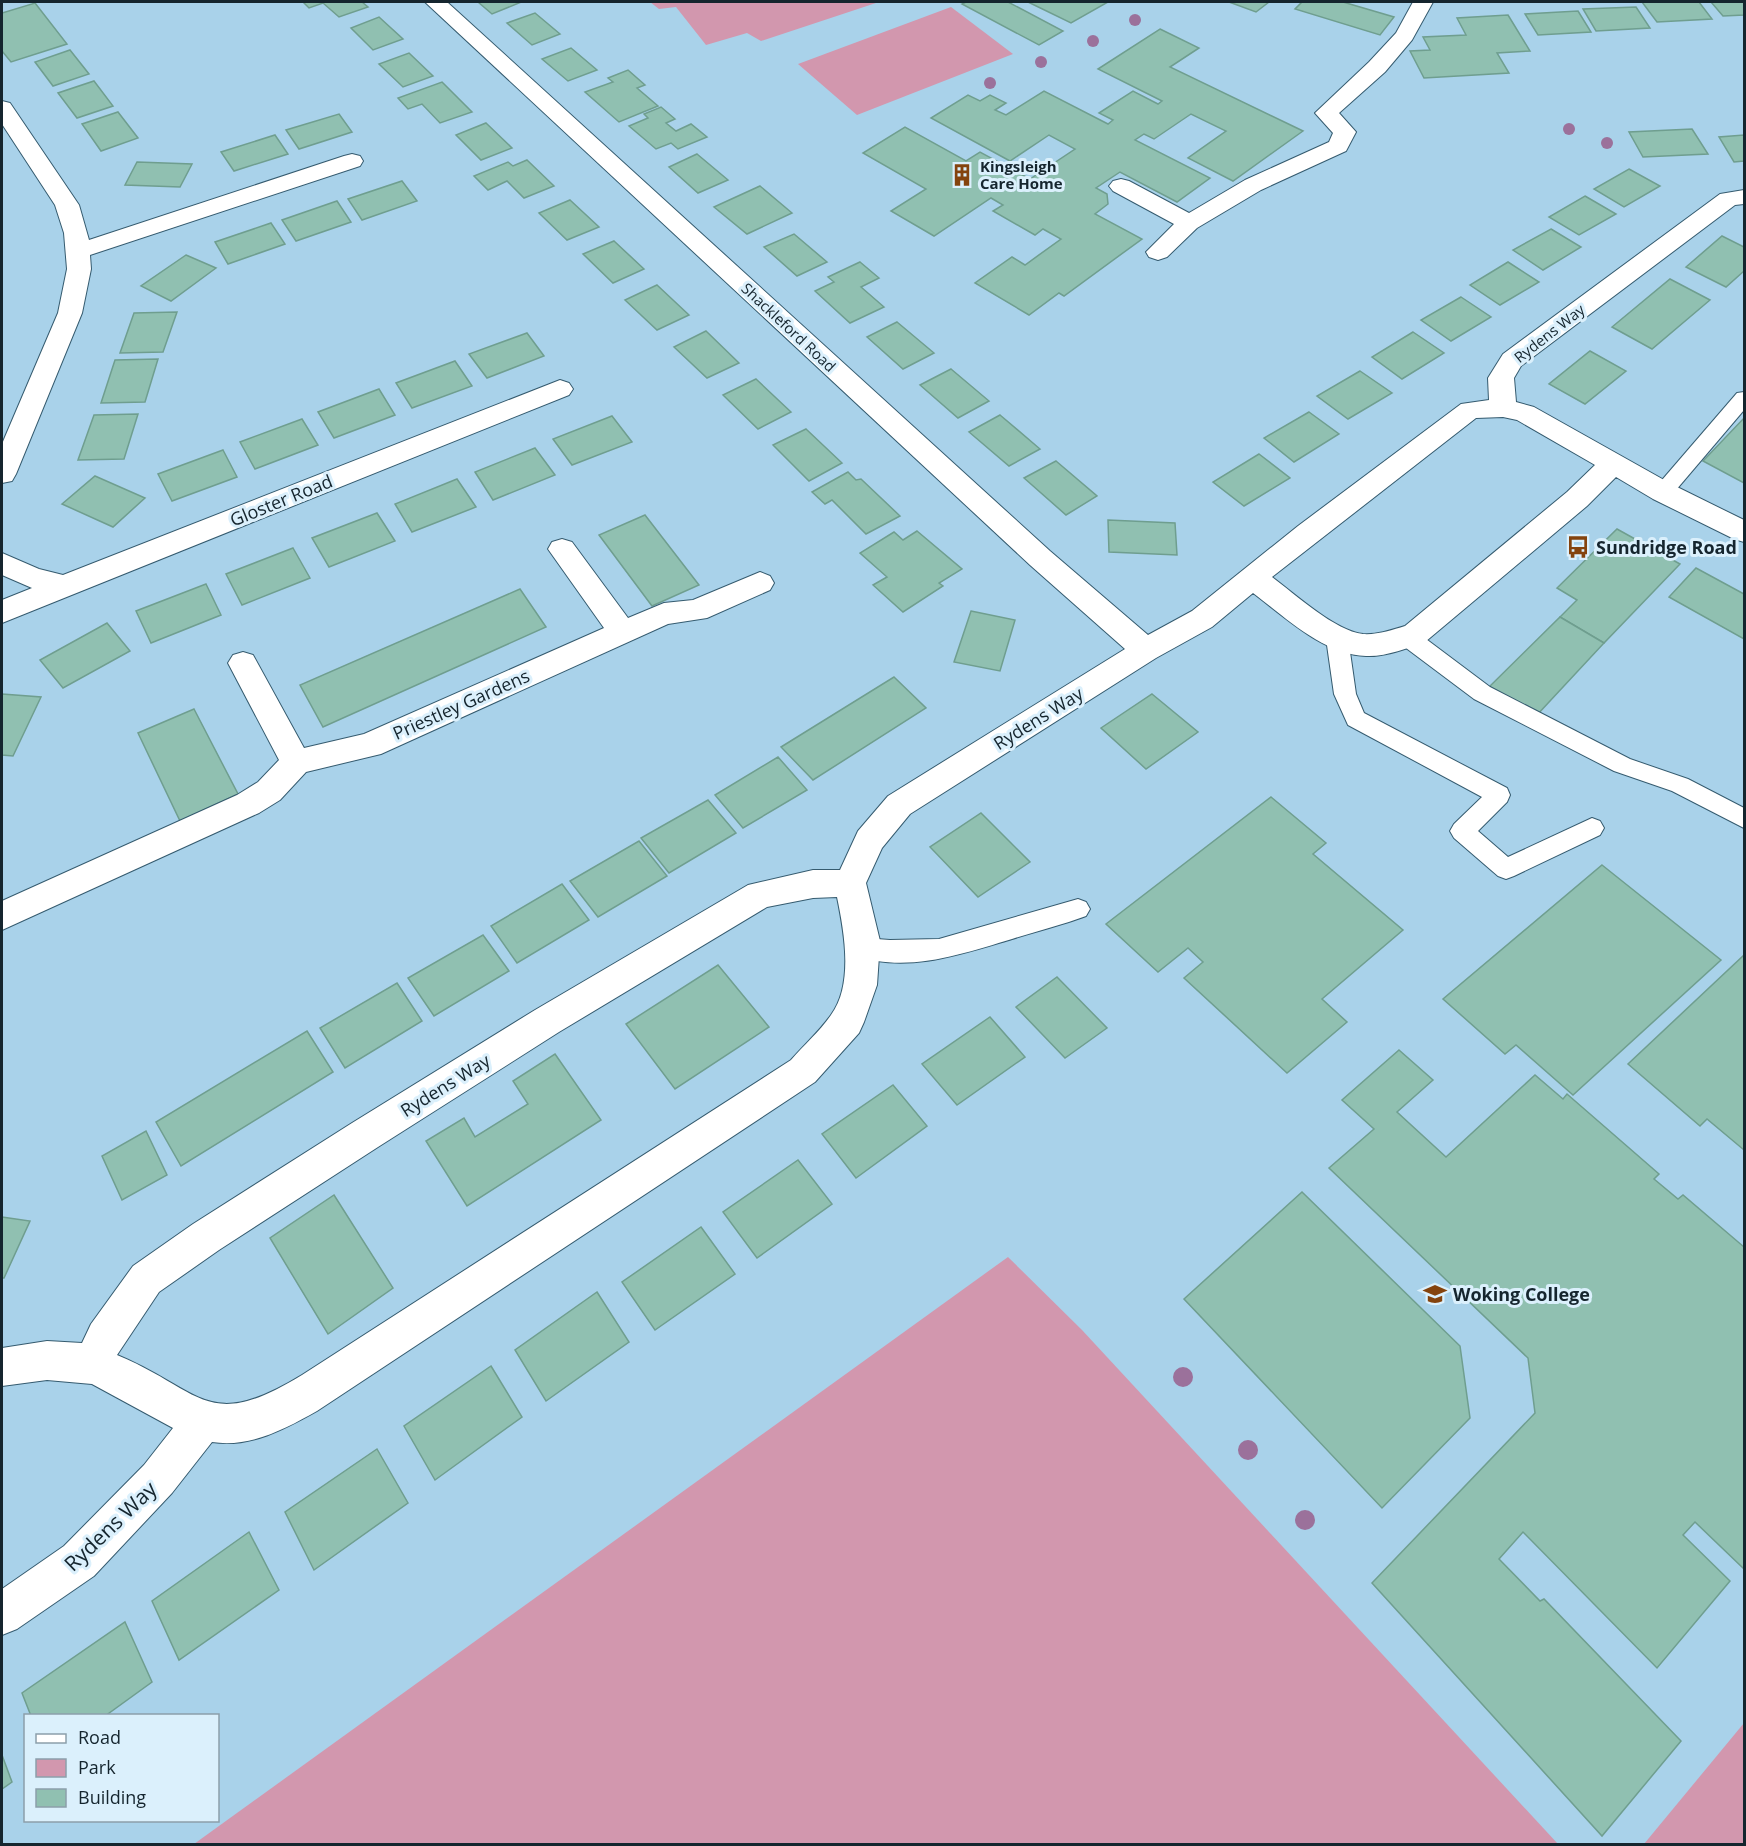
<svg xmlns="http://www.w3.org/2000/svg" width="1746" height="1846" font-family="'Open Sans',sans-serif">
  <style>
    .green { fill: #d297ae }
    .building { fill: #90c0b1; stroke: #6f9e8f; stroke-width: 1.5 }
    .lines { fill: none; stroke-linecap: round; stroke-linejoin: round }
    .lane-casing { stroke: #355b6f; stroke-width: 2 }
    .street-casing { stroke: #355b6f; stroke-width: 2 }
    .lane { fill: #fff; fill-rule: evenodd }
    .street { fill: #fff; fill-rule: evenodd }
    .tree { fill: #9b719b }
    .labels { text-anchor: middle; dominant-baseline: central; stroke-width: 6; stroke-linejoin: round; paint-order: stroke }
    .far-poi-label { font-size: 15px; font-weight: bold; fill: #15252e; stroke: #dbf0fc; text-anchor: start }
    .far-street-label { font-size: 15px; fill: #15252e; stroke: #dbf0fc }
    .street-label { font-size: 18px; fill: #15252e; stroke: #dbf0fc }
    .poi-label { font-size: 18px; font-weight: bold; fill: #15252e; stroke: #dbf0fc; text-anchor: start }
    .near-street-label { font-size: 21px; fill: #15252e; stroke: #dbf0fc }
  </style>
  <rect width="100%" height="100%" fill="#a9d2ea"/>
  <g class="green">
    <polygon points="650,2 879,2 761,41 747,33 706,45 676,7 659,9"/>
    <polygon points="951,7 1013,54 857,115 798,64"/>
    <polygon points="1008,1257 1082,1330 1558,1844 194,1844"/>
    <polygon points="1744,1723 1744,1844 1644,1844"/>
  </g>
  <g class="building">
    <polygon points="303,2 362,2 368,7 339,17 323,3 309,8"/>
    <polygon points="478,2 517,2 519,3 492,14"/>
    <polygon points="966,2 1008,2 1063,31 1039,45 962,4"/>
    <polygon points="1028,2 1108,2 1071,23"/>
    <polygon points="1229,2 1269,2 1256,12"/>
    <polygon points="1302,2 1343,2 1394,17 1380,35 1295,9"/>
    <polygon points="1642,2 1699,2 1712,19 1657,22"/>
    <polygon points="1711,2 1744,2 1744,15 1723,16"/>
    <polygon points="35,3 67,44 11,62 2,51 2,13"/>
    <polygon points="1636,7 1650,28 1596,31 1583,9"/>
    <polygon points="1578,11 1591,32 1538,35 1525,14"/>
    <polygon points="535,13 560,34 532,45 507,23"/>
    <polygon points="1508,15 1530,51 1497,53 1509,73 1424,78 1410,51 1430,50 1423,37 1466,35 1457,18"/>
    <polygon points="379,17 403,39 373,50 351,28"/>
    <polygon points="1160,29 1199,48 1170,67 1303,131 1233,181 1188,158 1226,131 1191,114 1154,139 1144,134 1135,140 1210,178 1177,202 1120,172 1096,188 1107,194 1108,204 1095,214 1142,239 1064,296 1059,293 1029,315 975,283 1012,257 1025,265 1061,239 1043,229 1035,235 993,211 1003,205 991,198 934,236 891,211 926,189 863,153 905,127 966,161 980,152 1030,179 1075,149 1049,135 1010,161 931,118 968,95 980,101 990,95 1006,103 995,110 1006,115 1044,91 1108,124 1113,120 1099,113 1133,91 1158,104 1162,101 1098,69"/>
    <polygon points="571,48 597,70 568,81 542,59"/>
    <polygon points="70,50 89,74 53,86 35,62"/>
    <polygon points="409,53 433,76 403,87 379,64"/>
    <polygon points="628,70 645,85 637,88 658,106 619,122 585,92 613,82 608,78"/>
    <polygon points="94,81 113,106 77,118 58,93"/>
    <polygon points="442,82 472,112 440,123 422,104 408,109 398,98"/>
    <polygon points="661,107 675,119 666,123 676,131 691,124 707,137 678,149 671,143 656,149 629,126 648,118 644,114"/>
    <polygon points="118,112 138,138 101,151 82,124"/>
    <polygon points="339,114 352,132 299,149 286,130"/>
    <polygon points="486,123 512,148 481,160 456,135"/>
    <polygon points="1692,129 1708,154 1643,157 1629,132"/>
    <polygon points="275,135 288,154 234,171 221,152"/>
    <polygon points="1744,135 1744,161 1734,162 1719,137"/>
    <polygon points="697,154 728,180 698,193 669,167"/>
    <polygon points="527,160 554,186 524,198 507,181 488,190 474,176 508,162 513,166"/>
    <polygon points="137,162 192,164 180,187 125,185"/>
    <polygon points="1629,169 1660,186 1624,207 1594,189"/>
    <polygon points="402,181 417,201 362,220 348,199"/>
    <polygon points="760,186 792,213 747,234 714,207"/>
    <polygon points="1585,196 1616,214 1579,235 1549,217"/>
    <polygon points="570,200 599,227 567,240 539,213"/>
    <polygon points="337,201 351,222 296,241 282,220"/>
    <polygon points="271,223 285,244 228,264 215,242"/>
    <polygon points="1551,229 1581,247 1543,270 1513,250"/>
    <polygon points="794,234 827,262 797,276 764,247"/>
    <polygon points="1722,236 1744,247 1744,271 1726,287 1686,267"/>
    <polygon points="614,241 644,269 613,283 583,254"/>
    <polygon points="186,255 216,268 171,301 141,286"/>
    <polygon points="860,262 879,278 861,287 884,307 850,323 815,291 834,282 828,277"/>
    <polygon points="1508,262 1539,282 1500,305 1470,285"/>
    <polygon points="1670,279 1710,300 1652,349 1612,327"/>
    <polygon points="657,285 689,315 657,330 625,300"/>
    <polygon points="1461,297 1491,317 1451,341 1421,320"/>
    <polygon points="177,312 163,352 120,353 134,313"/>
    <polygon points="897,322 934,353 903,369 867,337"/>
    <polygon points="706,331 739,363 707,378 674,347"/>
    <polygon points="1413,332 1444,353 1402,379 1372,357"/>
    <polygon points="527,333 544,356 487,378 469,354"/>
    <polygon points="1590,351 1626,371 1585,404 1549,384"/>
    <polygon points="158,359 145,402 101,403 115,360"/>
    <polygon points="455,361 472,386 412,408 396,383"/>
    <polygon points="951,369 989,401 958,418 920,385"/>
    <polygon points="1360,371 1392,393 1348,419 1317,396"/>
    <polygon points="756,379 791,412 758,429 723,395"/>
    <polygon points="379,389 395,415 334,438 318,412"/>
    <polygon points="1309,412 1339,434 1294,462 1264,438"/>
    <polygon points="138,414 124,459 78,460 94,415"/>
    <polygon points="1000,415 1040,449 1009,466 969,432"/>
    <polygon points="612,416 632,442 572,465 553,439"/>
    <polygon points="1744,418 1744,483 1703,461"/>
    <polygon points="302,419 318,445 255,469 240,442"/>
    <polygon points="806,429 842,463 809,481 773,445"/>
    <polygon points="535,448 555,475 493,500 475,472"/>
    <polygon points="223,450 237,477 172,501 158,474"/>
    <polygon points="1259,454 1290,478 1244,506 1213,482"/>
    <polygon points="1056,461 1097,496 1066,515 1024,478"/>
    <polygon points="848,472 856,480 861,479 900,516 866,534 832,500 825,504 812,492"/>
    <polygon points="95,476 145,498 113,527 62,504"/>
    <polygon points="457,479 476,507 412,532 395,504"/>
    <polygon points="377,513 395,541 329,567 312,538"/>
    <polygon points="645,515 699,585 652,606 599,535"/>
    <polygon points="1108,520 1175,523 1177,555 1109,552"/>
    <polygon points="1617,529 1680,564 1604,643 1560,617 1577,600 1557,588"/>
    <polygon points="917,531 962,569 939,583 943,586 903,612 873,585 887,577 860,553 894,532 903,540"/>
    <polygon points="293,548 310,578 242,605 226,574"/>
    <polygon points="1696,568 1744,594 1744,639 1669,597"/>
    <polygon points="206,584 221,615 151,643 136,611"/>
    <polygon points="520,589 546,627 323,727 300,685"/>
    <polygon points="971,611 1015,620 1000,671 954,662"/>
    <polygon points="1560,617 1604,643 1536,716 1489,687"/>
    <polygon points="107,623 130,651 63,688 40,660"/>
    <polygon points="894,677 926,708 813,780 781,747"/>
    <polygon points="2,694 41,697 13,756 2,755"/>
    <polygon points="1152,694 1198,732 1146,769 1101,728"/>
    <polygon points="194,709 238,794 180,821 138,733"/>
    <polygon points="778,757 807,790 743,828 715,795"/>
    <polygon points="1271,797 1326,843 1313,854 1403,930 1322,999 1347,1022 1287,1073 1184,978 1203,962 1188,948 1158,972 1106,924"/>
    <polygon points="708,800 736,833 669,873 641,838"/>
    <polygon points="981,813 1030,862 978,897 930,847"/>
    <polygon points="639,841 667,876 598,917 570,881"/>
    <polygon points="1602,865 1721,960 1573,1095 1516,1045 1505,1054 1443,999"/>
    <polygon points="562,884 589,920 517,963 491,926"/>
    <polygon points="483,935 509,971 434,1016 408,978"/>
    <polygon points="1744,955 1744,1150 1707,1119 1700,1126 1628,1064"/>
    <polygon points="718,965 769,1027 675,1089 626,1024"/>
    <polygon points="1057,977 1107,1028 1065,1058 1016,1007"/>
    <polygon points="397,983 422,1021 345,1068 320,1028"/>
    <polygon points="990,1017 1025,1057 957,1105 922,1064"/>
    <polygon points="307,1031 333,1072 181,1166 156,1122"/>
    <polygon points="1399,1050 1433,1080 1397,1112 1446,1157 1535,1075 1563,1099 1567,1094 1659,1174 1654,1179 1678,1199 1683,1195 1744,1247 1744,1569 1695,1522 1683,1535 1730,1581 1657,1668 1523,1532 1499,1559 1540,1601 1544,1599 1681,1741 1602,1836 1372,1583 1535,1413 1528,1358 1329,1168 1374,1129 1342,1100"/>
    <polygon points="555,1054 601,1120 467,1206 426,1141 464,1118 475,1137 528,1104 513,1081"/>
    <polygon points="893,1085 927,1126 856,1178 822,1134"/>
    <polygon points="146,1131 167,1175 122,1200 102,1156"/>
    <polygon points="798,1160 832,1204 757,1258 723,1212"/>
    <polygon points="1302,1192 1460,1346 1470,1418 1382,1508 1184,1299"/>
    <polygon points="334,1195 393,1288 328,1334 270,1238"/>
    <polygon points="2,1217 30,1221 4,1278 2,1278"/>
    <polygon points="701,1227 735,1274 655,1330 622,1282"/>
    <polygon points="597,1292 629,1342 546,1401 515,1350"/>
    <polygon points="491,1366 522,1417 435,1480 404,1426"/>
    <polygon points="377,1449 408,1503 314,1570 285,1512"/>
    <polygon points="249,1532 279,1590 179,1660 152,1601"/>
    <polygon points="125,1622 152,1682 105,1716 31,1716 22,1693"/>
    <polygon points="2,1755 12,1782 2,1789"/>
  </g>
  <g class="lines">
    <g class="lane-casing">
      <g id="lane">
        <polygon points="1744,392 1744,410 1670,497 1663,499 1656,497 1653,492 1656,487 1737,393"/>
        <polygon points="1406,628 1414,630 1490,687 1630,759 1688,779 1744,808 1744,828 1672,791 1614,771 1474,699 1398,642 1395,636 1398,630"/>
        <polygon points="1337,630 1345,632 1348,638 1356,694 1364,713 1507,788 1510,795 1507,802 1478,831 1508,857 1592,818 1600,821 1604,828 1600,835 1514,876 1506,879 1498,876 1454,838 1450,831 1454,824 1482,797 1348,725 1334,694 1326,638 1329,632"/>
        <path d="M 1078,899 L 1086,902 L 1090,909 L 1086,916 C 1062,925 1037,931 1012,939 C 962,954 906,974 854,955 L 851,948 L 854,941 L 863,938 L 890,940 L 939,939 Z"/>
      </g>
    </g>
    <g class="street-casing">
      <g id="street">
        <path d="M 425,2 L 447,2 L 1050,551 L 1148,635 L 1192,611 L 1298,526 L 1461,404 L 1489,400 L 1488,378 L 1503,354 L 1720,194 L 1744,190 L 1744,204 L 1735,205 L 1521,366 L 1514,378 L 1516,402 L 1534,407 L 1673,485 L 1744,520 L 1744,542 L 1734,539 L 1653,499 L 1616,477 L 1587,506 L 1425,642 C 1407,648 1386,657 1366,656 C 1324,655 1285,617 1253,593 L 1212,627 L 1156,658 L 910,814 L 882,848 L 866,883 L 880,941 L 877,985 L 864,1022 L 859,1033 L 815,1082 L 317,1411 C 285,1429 250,1448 212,1442 L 172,1493 L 94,1576 L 17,1629 L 2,1635 L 2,1589 L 64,1546 L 144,1465 L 173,1428 L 92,1384 L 47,1380 L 2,1386 L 2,1348 L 47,1341 L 82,1343 L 91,1324 L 133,1266 L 193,1224 L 352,1123 L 535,1010 L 748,885 L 813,870 L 840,870 L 858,831 L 888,796 L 1125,649 L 1030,565 ZM 1503,417 L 1517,420 L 1595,465 L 1567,492 L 1405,626 C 1392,630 1377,635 1363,634 C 1335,631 1295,594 1272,577 L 1476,418 ZM 837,897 C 844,931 854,984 831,1015 C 820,1031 804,1045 791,1060 L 302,1375 C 206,1434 202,1390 117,1355 L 159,1292 L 219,1250 L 378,1147 L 559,1032 L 767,907 L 813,898 Z"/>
        <polygon points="1413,2 1433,2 1412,40 1385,72 1339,113 1356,132 1346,151 1261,190 1197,228 1167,257 1158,260 1149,257 1146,252 1174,224 1113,191 1109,186 1113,181 1121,179 1129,181 1189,213 1245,180 1329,142 1333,133 1315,113 1369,62 1396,33"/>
        <polygon points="2,101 10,103 79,205 89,240 344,156 352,154 360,156 363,161 360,166 90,255 91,269 82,313 16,474 12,481 2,483 2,444 58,313 67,269 64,233 55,205 2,124"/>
        <polygon points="560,380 569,383 573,389 569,395 2,623 2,600 32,588 2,575 2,553 39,569 63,575"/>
        <polygon points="562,539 572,542 628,618 664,603 693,600 760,572 770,576 774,583 770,590 707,618 668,624 381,754 306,772 280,800 259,813 2,930 2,901 237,795 258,782 279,760 228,663 233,655 243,652 253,655 304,748 364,734 604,628 548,549 552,542"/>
      </g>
    </g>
    <use href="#lane" class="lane"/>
    <use href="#street" class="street"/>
  </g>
  <g class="tree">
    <circle cx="1135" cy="20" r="6"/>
    <circle cx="1093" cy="41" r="6"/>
    <circle cx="1041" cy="62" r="6"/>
    <circle cx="990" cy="83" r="6"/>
    <circle cx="1569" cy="129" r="6"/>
    <circle cx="1607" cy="143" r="6"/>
    <circle cx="1183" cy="1377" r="10"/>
    <circle cx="1248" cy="1450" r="10"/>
    <circle cx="1305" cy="1520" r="10"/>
  </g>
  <defs>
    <g id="building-bare" transform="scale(1.8)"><path d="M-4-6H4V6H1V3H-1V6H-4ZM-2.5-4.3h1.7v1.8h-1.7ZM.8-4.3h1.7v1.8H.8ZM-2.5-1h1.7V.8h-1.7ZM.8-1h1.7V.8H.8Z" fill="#84430d" stroke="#dbf0fc" stroke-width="2.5" paint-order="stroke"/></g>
    <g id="bus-bare" transform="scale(1.8)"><path d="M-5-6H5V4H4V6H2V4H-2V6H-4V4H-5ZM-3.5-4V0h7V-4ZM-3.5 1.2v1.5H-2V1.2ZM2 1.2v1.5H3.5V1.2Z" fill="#84430d" stroke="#dbf0fc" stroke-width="2.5" paint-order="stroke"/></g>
    <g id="university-bare" transform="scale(1.8)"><path d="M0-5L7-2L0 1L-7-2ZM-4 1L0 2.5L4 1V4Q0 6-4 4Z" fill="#84430d" stroke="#dbf0fc" stroke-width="2.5" paint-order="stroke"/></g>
  </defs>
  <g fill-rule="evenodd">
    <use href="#building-bare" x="962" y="175"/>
    <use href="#bus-bare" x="1578" y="547"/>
    <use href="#university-bare" x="1435" y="1294"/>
  </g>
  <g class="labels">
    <g class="far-poi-label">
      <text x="980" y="166">Kingsleigh<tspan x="980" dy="17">Care Home</tspan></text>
    </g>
    <g class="far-street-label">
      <text transform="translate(789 327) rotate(43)">Shackleford Road</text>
      <text transform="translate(1549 333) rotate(-38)">Rydens Way</text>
    </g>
    <g class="street-label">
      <text transform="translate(281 500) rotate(-22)">Gloster Road</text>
      <text transform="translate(461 704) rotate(-24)">Priestley Gardens</text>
      <text transform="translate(1038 718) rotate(-32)">Rydens Way</text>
      <text transform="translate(445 1085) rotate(-32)">Rydens Way</text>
    </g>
    <g class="poi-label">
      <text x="1596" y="547">Sundridge Road</text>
      <text x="1453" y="1294">Woking College</text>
    </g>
    <g class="near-street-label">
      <text transform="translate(110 1526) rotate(-44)">Rydens Way</text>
    </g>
  </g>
  <rect width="1746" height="1846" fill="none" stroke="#15252e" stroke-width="6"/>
  <rect x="24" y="1714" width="195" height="108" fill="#dbf0fc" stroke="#8c9faa" stroke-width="1.5"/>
  <rect x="36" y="1734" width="30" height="9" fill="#ffffff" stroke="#8c9faa" stroke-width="1.5"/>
  <text x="78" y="1744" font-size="18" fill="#15252e">Road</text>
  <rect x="36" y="1759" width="30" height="18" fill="#d297ae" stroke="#8c9faa" stroke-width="1.5"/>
  <text x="78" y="1774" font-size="18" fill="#15252e">Park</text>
  <rect x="36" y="1789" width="30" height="18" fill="#90c0b1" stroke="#8c9faa" stroke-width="1.5"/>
  <text x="78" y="1804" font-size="18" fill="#15252e">Building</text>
</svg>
